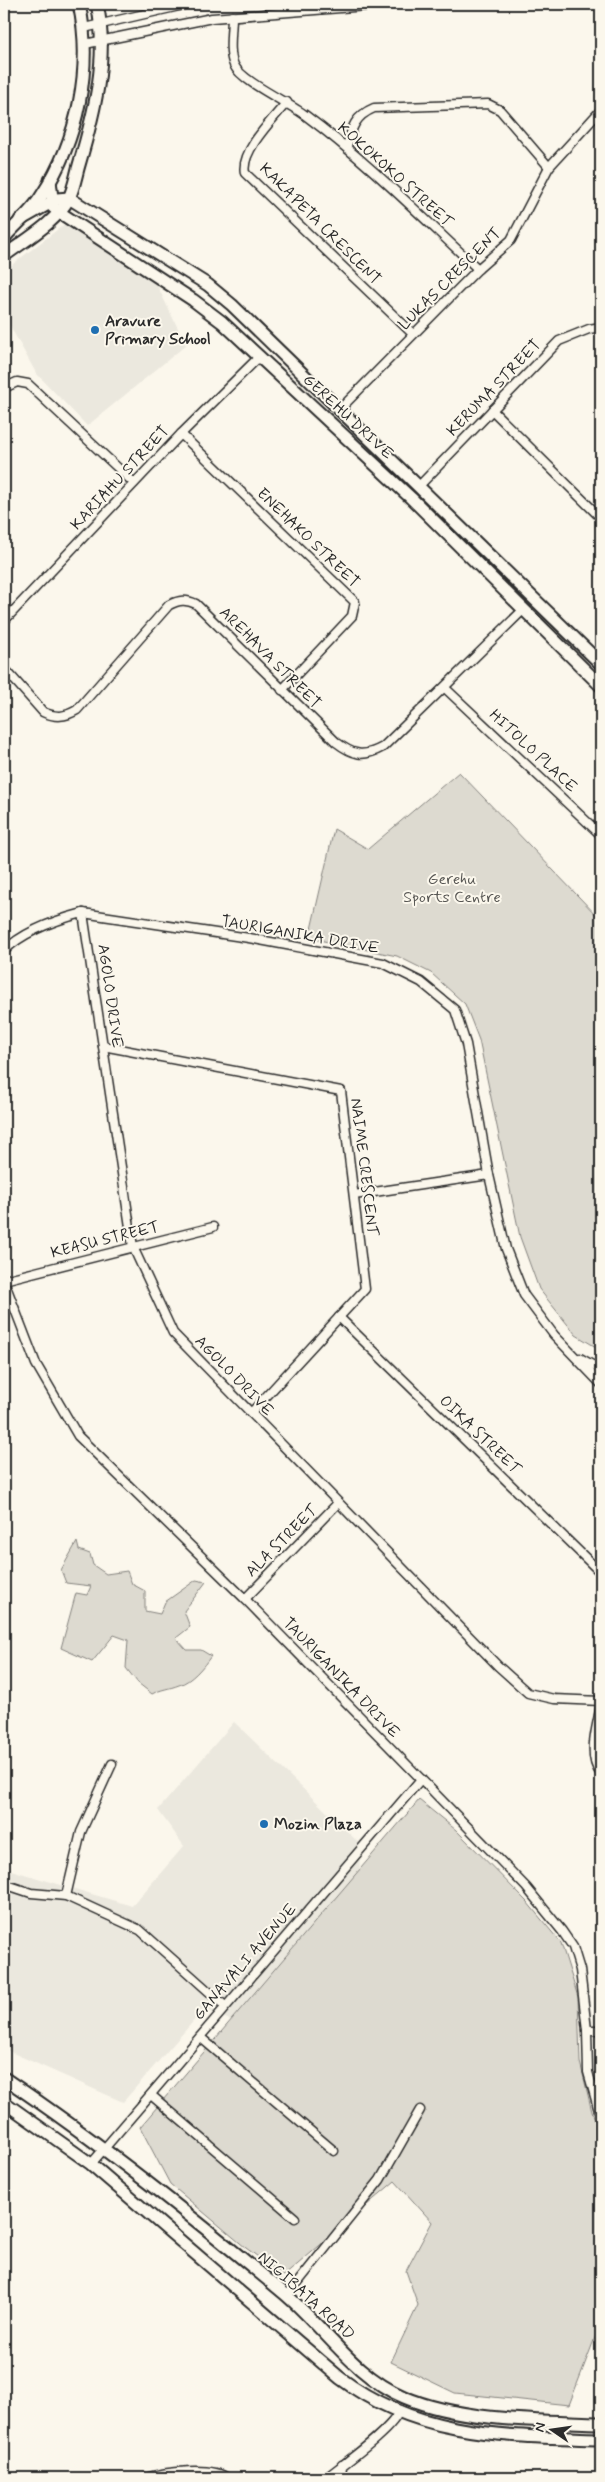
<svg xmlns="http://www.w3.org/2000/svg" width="605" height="2482" font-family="Mynerve,sans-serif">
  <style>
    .built { fill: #ebe8de }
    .green { fill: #dddad0; stroke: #84827e }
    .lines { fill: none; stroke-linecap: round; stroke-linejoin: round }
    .street-casing { stroke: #2b2b2b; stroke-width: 11 }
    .secondary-casing { stroke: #2b2b2b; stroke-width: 15 }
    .street { stroke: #fbf7ec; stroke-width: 8 }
    .secondary { stroke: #fbf7ec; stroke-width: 11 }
    .poi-dot { fill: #1f6fb2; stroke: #fbf7ec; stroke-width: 2 }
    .labels { text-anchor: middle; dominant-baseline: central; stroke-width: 4; stroke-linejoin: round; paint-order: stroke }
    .street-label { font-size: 16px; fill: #2b2b2b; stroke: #fbf7ec }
    .poi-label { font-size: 16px; font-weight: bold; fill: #2b2b2b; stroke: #fbf7ec; text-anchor: start }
    .park-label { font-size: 16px; fill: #585754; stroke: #fbf7ec }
  </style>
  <rect width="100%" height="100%" fill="#fbf7ec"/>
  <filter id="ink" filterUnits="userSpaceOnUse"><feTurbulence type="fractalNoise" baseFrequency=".02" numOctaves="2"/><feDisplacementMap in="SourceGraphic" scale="10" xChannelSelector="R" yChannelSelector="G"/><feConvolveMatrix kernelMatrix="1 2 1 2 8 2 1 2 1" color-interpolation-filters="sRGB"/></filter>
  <g filter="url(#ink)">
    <g class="built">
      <polygon points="66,223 156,283 186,345 87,426 36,373 4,315 4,271"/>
      <polygon points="234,1722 359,1843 360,1875 232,2021 204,2009 123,2102 4,2049 4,1868 132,1906 184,1846 158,1810"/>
    </g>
    <g class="green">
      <polygon points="459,772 601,920 601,1350 576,1335 539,1289 520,1237 479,1040 465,1004 431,973 397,956 309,938 334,829 368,849"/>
      <path d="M 77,1542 L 79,1550 L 90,1554 L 93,1565 L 106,1574 L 127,1571 L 132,1584 L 145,1591 L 145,1611 L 160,1614 L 165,1602 L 196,1580 L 206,1582 L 184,1611 L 190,1627 L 176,1638 L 187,1650 L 201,1650 L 211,1656 C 203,1667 192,1681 179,1685 C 169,1689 161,1689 152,1694 L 138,1683 L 126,1668 L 128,1640 L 114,1635 L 92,1662 L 61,1648 L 76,1593 L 87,1595 L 91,1586 L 66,1583 L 61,1570 Z"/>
      <polygon points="419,1800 456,1830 527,1902 561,1943 578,1997 580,2062 592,2112 601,2135 601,2322 569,2405 455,2393 391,2362 418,2305 406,2271 432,2222 395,2181 284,2276 246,2248 170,2184 140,2127"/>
    </g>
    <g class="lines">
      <g class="street-casing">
        <g id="street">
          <path d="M 232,16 C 232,31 228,52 234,65 C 241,81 289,103 305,115 C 367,161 421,216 478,269"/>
          <polyline points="84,28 188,4"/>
          <polyline points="85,44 212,18 392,4"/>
          <path d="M 287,102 C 274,118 240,151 245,173 L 413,334"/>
          <path d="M 347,146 C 352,127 355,116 374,108 L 488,104 L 500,110 L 549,167"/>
          <polyline points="4,388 17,382 28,384 134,483"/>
          <polyline points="340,409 478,269 511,240 549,167 601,110"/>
          <polyline points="492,410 601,518"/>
          <polyline points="181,434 355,602 352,616 282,690"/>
          <polyline points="419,486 559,341 589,329 601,327"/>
          <polyline points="4,621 181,434 260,356"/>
          <path d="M 4,668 L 43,712 C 56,718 65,717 77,710 L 169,605 C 179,600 186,599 196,604 L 336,742 C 353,755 363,758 383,747 L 523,610"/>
          <polyline points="445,688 601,835"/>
          <polyline points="83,913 133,1247 173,1333 498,1666 528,1693 554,1699 601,1701"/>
          <path d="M 4,951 C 24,931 56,920 83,913 L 249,938 L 383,963 L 421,982 L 455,1010 L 466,1044 L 489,1175 L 506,1249 L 524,1295 L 554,1335 L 601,1384"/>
          <polyline points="103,1046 341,1091 365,1289 251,1413"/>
          <polyline points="354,1195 489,1175"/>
          <polyline points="4,1280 213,1227"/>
          <polyline points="4,1281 36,1364 78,1436 245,1599 421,1779 526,1887 562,1931 573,1947 580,1970 587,2030 588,2072 601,2118"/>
          <polyline points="339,1317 601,1573"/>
          <polyline points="580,1358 601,1370"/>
          <polyline points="245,1599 338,1503"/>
          <path d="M 601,1704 C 598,1725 586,1756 601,1774"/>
          <polyline points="4,1884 31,1893 66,1896 140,1930 225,2006"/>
          <polyline points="66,1896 81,1832 112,1764"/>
          <polyline points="587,2030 601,2030"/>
          <polyline points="200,2037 334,2151"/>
          <polyline points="151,2095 295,2218"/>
          <polyline points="91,2164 421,1779"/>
          <polyline points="287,2296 380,2180 420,2110"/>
          <path d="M 146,2478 C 164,2472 212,2466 227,2478"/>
          <path d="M 326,2478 C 342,2465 396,2427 399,2410"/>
          <polyline points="341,2478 342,2465"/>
        </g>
      </g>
      <g class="secondary-casing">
        <g id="secondary">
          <polyline points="50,180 53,207 59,212 193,300 222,322 411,498 601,686"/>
          <polyline points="20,220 57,199 69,198 208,285 232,305 601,664"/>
          <path d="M 4,238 C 16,224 33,211 42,195 C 78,140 93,67 79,4"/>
          <path d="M 4,256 C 25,240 56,223 69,198 C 74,188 76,175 79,165 C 94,114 109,57 97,4"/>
          <path d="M 4,2078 C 102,2144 194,2218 285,2294 C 325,2328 354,2376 404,2397 C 460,2421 541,2421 601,2423"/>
          <path d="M 4,2102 L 91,2164 L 340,2378 C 419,2438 508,2436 601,2439"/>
        </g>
      </g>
      <use href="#street" class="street"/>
      <use href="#secondary" class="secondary"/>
    </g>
  </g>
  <g class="poi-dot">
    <circle cx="95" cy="330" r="5"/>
    <circle cx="264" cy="1824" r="5"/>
  </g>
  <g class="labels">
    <g class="street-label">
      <text transform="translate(395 175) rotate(42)">KOKOKOKO STREET</text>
      <text transform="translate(320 224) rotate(45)">KAKAPETA CRESCENT</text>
      <text transform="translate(450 279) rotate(-45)">LUKAS CRESCENT</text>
      <text transform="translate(494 388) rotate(-46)">KERUMA STREET</text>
      <text transform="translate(348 417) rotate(43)">GEREHU DRIVE</text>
      <text transform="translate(120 478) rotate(-47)">KARIAHU STREET</text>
      <text transform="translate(308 538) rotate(44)">ENEHAKO STREET</text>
      <text transform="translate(270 658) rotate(45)">AREHAVA STREET</text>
      <text transform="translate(533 751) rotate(43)">HITOLO PLACE</text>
      <text transform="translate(300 935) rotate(10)">TAURIGANIKA DRIVE</text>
      <text transform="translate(110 996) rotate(82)">AGOLO DRIVE</text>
      <text transform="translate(364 1167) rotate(83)">NAIME CRESCENT</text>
      <text transform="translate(105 1240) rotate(-14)">KEASU STREET</text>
      <text transform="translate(234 1376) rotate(46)">AGOLO DRIVE</text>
      <text transform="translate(480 1435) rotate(44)">OIKA STREET</text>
      <text transform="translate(282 1541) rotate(-45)">ALA STREET</text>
      <text transform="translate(341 1678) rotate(46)">TAURIGANIKA DRIVE</text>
      <text transform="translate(245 1962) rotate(-49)">GANAVALI AVENUE</text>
      <text transform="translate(306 2296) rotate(42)">NIGIBATA ROAD</text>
    </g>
    <g class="poi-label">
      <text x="105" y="321">Aravure<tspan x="105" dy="18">Primary School</tspan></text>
      <text x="274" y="1824">Mozin Plaza</text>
    </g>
    <g class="park-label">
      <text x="452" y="879">Gerehu<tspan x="452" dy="18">Sports Centre</tspan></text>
    </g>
  </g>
  <rect width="605" height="2482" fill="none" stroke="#fbf7ec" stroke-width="20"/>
  <rect x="10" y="10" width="585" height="2462" fill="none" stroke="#2b2b2b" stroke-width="2" filter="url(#ink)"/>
  <g transform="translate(552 2430) rotate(283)" stroke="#fbf7ec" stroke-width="4" paint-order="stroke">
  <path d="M0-4L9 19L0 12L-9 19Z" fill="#2b2b2b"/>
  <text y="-8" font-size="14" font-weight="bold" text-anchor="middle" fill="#2b2b2b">N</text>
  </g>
</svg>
